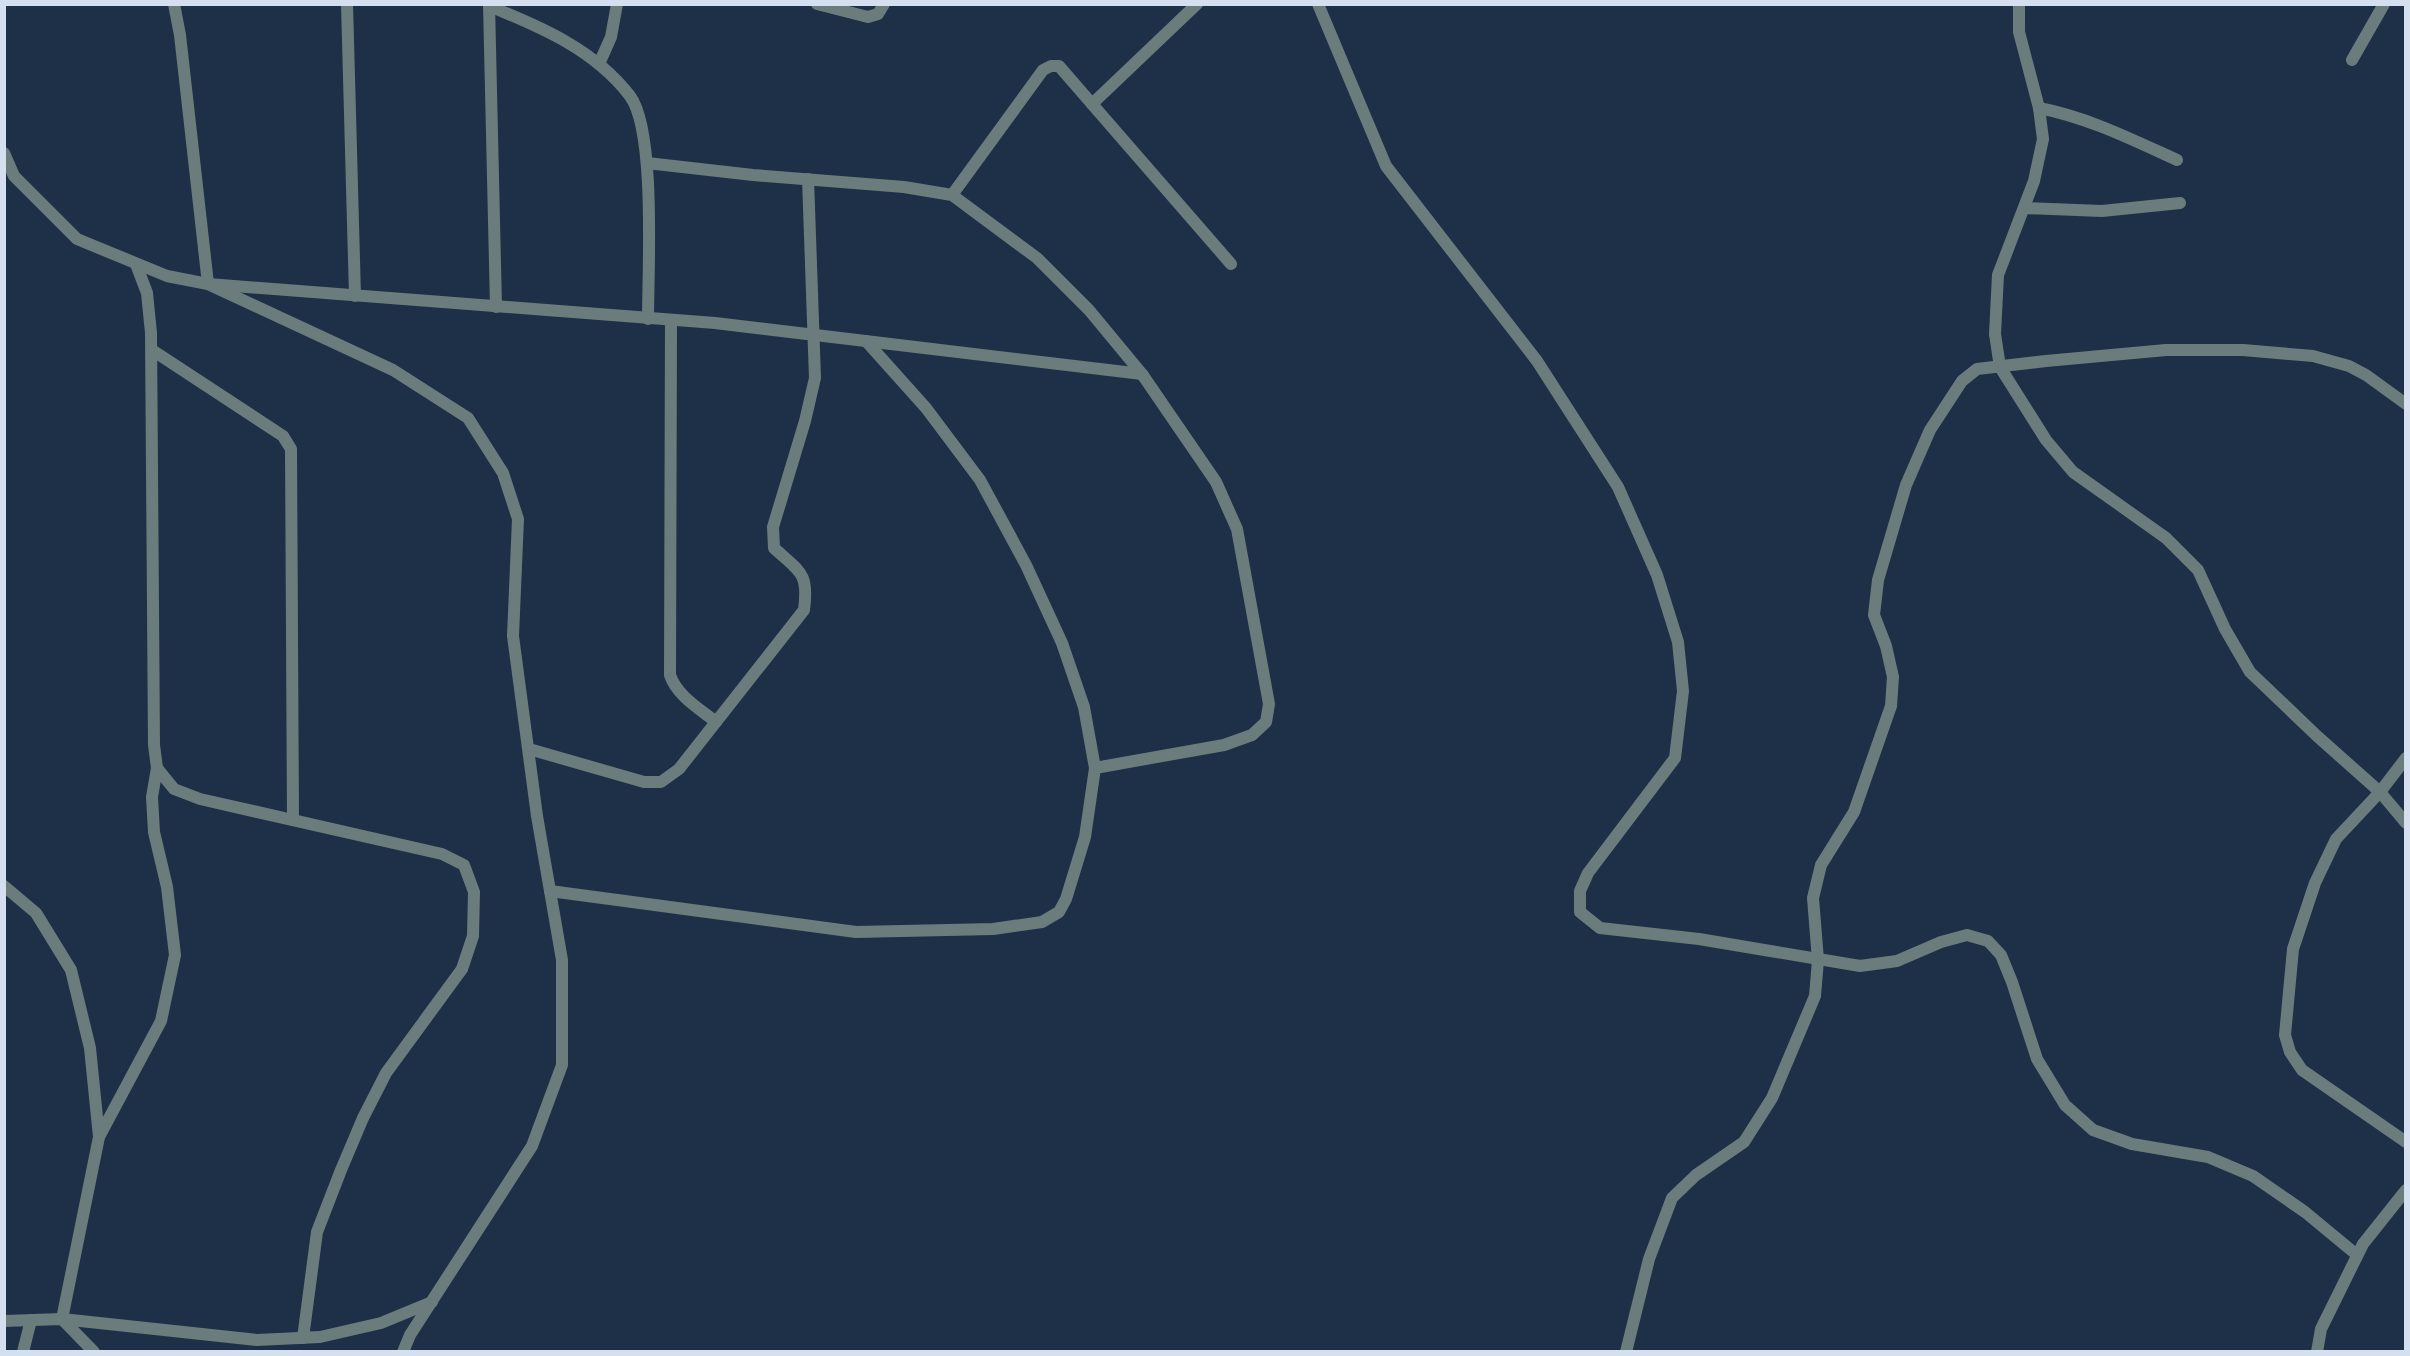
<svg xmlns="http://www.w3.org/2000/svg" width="2410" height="1356" font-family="'Golos Text',sans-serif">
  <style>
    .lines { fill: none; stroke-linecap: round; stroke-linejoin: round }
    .street { stroke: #6a7d7c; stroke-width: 12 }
  </style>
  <rect width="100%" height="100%" fill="#1e3047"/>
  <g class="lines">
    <g class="street">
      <polyline points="174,4 180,35 208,284 715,323 1142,374"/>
      <polyline points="347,4 355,296"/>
      <polyline points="489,4 496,307"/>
      <polyline points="817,4 868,17 878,14 884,4"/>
      <polyline points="1318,4 1386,166 1537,361 1618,487 1657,575 1678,642 1683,691 1675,758 1588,873 1580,891 1580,912 1600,928 1699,939 1860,966 1897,961 1941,942 1967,935 1988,941 2001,955 2012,982 2037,1059 2065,1105 2093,1130 2132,1144 2208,1157 2253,1176 2305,1212 2357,1255"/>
      <polyline points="2019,4 2019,32 2039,108 2043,139 2034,181 1998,275 1995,334 2000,367 2046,440 2073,472 2166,538 2198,570 2225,629 2250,672 2317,736 2380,792 2336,839 2315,883 2293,949 2285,1035 2290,1052 2302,1070 2406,1142"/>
      <path d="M 489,6 C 541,27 595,50 630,96 C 656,131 648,271 648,319"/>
      <polyline points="2352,60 2384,4"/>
      <polyline points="599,64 611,37 617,4"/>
      <polyline points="1092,104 1197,4"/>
      <path d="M 2039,108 C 2087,117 2133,140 2177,160"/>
      <polyline points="4,153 14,176 77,239 167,276 208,284 393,370 468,418 503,473 518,519 513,636 537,816 562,960 562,1065 532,1146 410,1335 403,1352"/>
      <polyline points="647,163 753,175 904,187 952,195 1037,258 1089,310 1142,374 1216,482 1237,529 1269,704 1266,722 1252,735 1224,745 1095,768"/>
      <polyline points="952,195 1043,70 1051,66 1059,66 1231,264"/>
      <polyline points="2024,208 2102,211 2180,203"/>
      <path d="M 671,320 L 670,675 C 677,696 700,709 716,722"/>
      <polyline points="152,350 283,436 291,449 293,820"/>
      <path d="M 529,749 L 644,782 L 661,782 L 679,769 L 804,610 C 809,572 800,572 774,548 L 773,527 L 805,421 L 815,378 L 808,179"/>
      <polyline points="2406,758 2380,792 2406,823"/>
      <polyline points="157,768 174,789 200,799 442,854 464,865 474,892 473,936 462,969 386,1073 363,1118 341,1170 317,1232 303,1338"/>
      <polyline points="4,886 36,913 71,970 90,1048 99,1137 62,1319 94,1352"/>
      <polyline points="550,891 856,932 993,929 1042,922 1059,912 1066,899 1085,837 1095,768 1084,707 1062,643 1026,565 980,480 926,408 866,341"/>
      <polyline points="99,1137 161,1021 175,955 167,887 154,832 152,797 157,768 154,745 151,333 147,293 136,264"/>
      <polyline points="4,1321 62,1319 257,1340 320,1337 381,1323 432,1302"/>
      <polyline points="23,1352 31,1320"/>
      <polyline points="1626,1352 1649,1259 1672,1198 1696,1175 1744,1142 1772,1098 1815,996 1818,960 1813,898 1821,865 1854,812 1891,706 1893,677 1886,646 1874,615 1878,580 1906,485 1930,430 1962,381 1977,369 2046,361 2166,350 2243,350 2313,356 2349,366 2366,375 2406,404"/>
      <polyline points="2317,1352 2321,1329 2363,1244 2406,1190"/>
    </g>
  </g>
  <rect width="2410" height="1356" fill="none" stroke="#d4dfef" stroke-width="12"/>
</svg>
